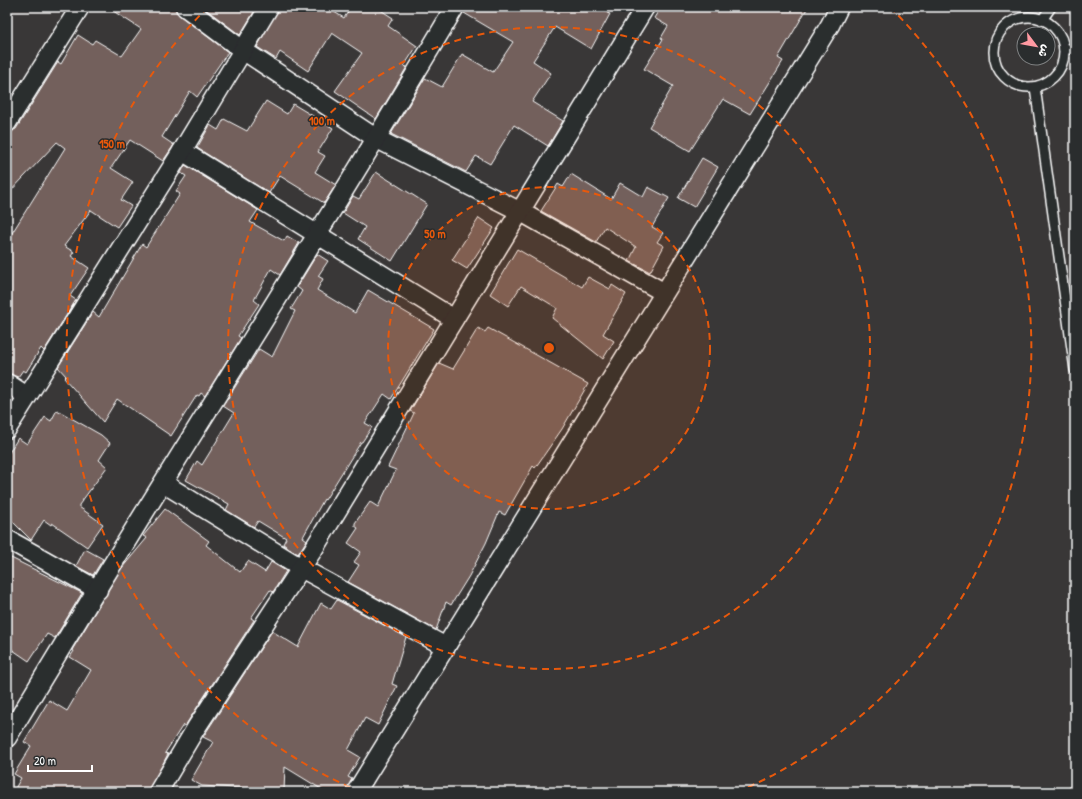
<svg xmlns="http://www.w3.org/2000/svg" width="1082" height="799" font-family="'Patrick Hand','Playpen Sans Arabic',sans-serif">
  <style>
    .building { fill: #73605c; stroke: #fff }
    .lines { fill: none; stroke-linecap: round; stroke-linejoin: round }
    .service-casing { stroke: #fff; stroke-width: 12 }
    .minor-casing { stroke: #fff; stroke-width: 21 }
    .service { stroke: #2a2d2e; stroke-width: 9 }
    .minor { stroke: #2a2d2e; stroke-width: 18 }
    .ring { fill: none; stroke: #e8590c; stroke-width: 2; stroke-dasharray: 7 5 }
    .centre { fill: #e8590c; stroke: #2a2d2e; stroke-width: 2 }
    .ring-label { font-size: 12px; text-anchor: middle; font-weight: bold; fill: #e8590c; stroke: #2a2d2e; stroke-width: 3; stroke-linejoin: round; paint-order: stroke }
  </style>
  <rect width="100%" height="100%" fill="#393737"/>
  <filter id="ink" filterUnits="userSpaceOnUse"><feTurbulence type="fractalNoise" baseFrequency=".025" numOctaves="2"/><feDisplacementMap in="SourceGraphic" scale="8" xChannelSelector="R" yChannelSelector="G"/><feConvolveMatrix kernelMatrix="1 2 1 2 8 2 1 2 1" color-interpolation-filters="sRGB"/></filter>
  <g filter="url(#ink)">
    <g class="building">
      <polygon points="107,7 175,7 179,15 228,52 197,97 190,91 162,137 174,145 163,161 130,140 111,168 133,182 121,200 131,206 117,227 91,210 64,246 74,252 71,256 89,268 70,296 76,300 44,351 41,348 26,372 23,370 18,377 7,373 7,241 65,148 57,142 7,195 7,133 16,129 58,62 61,64 78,35 92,44 95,40 122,56 141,29"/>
      <polygon points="203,7 257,7 240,35"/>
      <polygon points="279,7 326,7 344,18 351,7 376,7 393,18 388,26 417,46 404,66 407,67 376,119 335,91 362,53 332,33 308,71 280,52 276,59 257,47"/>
      <polygon points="465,7 610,7 607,13 610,14 591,49 555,27 533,61 551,73 532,102 563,121 548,146 514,125 490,164 476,156 466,172 391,134 425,78 442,87 462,54 493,72 513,42 464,13"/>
      <polygon points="661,7 808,7 778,58 783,61 750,114 723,99 690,151 649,127 673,86 644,69 663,39 661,38 668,26 654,18"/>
      <polygon points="266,101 287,114 293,104 333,128 318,152 325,156 315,172 336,185 324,203 280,176 269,193 197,148 210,125 218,130 224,119 247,131"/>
      <polygon points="702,158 718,167 694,207 678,198"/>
      <polygon points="185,165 258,210 250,222 284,241 287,236 299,243 280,275 271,269 254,300 259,304 238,336 241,338 205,396 201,393 199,396 197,395 171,436 117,399 103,422 64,378 66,376 58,367 93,312 99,317 142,244 146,247 180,194 176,191 186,176 181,173"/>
      <polygon points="376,172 427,204 392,261 358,239 365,227 343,213 353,196 359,199"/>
      <polygon points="571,174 611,199 620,183 643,197 648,187 669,198 652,227 663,233 657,242 664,246 650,272 629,261 636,247 605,227 596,242 541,211 558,184 563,187"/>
      <polygon points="479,218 494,228 467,269 452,260"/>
      <polygon points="517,249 582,287 588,277 610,289 612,285 626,294 603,334 614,341 603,359 552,318 557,308 521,286 508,306 490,294"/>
      <polygon points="317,254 328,261 318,276 323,279 317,290 355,313 368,290 434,329 391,399 384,394 365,423 372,427 362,442 361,442 325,500 324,499 303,537 307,540 298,554 283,544 286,538 258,521 254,527 226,510 229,504 186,480 197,461 202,465 234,413 223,406 259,349 272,357 295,311 291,309 302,291 297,287"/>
      <polygon points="478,328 485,332 488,328 588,384 562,429 535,468 533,466 505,515 499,512 486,543 469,576 451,605 446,602 436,630 348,582 359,565 354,562 361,552 348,543 358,528 355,526 355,523 370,502 378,507 396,470 388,467 414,413 410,411 439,363 453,369"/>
      <polygon points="57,410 101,435 110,443 99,460 107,467 79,505 79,507 103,524 87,547 52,523 51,525 44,520 31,540 7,516 7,456 18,438 27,444 45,417 51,421"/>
      <polygon points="165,509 209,541 206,545 240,572 248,561 265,572 271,562 286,571 273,592 270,590 251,618 254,620 185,726 183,725 165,753 168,754 148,792 13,792 21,778 14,774 31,746 24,742 49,700 67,711 91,670 70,657 74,651 72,650 121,569 147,538 143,536"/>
      <polygon points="85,549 103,559 93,575 76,566"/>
      <polygon points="7,556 82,593 55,638 47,634 29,661 7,646"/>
      <polygon points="337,600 406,637 392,684 397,686 378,725 365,718 348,750 360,757 348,777 352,779 346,792 326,792 285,767 284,791 202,786 191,780 213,742 203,737 272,631 298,647 321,603 331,609"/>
    </g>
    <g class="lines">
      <g class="service-casing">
        <g id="service">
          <circle cx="1029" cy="52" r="35"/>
          <polyline points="1042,20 1051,7"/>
          <polyline points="1064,49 1075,49"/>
          <polyline points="1035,87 1075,370"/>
        </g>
      </g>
      <g class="minor-casing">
        <g id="minor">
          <polyline points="185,7 244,51 377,139 521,212 663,292"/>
          <polyline points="7,123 80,7"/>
          <polyline points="182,151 454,319"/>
          <polyline points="7,383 27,396"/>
          <polyline points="7,429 182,151 269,7"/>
          <polyline points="163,483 301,568 446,647"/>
          <polyline points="7,539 98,590"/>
          <path d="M 7,738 C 153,492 310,253 455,7"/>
          <polyline points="158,792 196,728 313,550 645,7"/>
          <polyline points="356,792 830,25 839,7"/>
        </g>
      </g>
      <use href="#service" class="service"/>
      <use href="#minor" class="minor"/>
    </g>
  </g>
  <circle cx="549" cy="348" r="161" fill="#e8590c" fill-opacity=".12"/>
  <g class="ring">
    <circle cx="549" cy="348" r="161"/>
    <circle cx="549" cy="348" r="321"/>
    <path d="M361 792A482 482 0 0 1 208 7M890 7A482 482 0 0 1 737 792"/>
  </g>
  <circle cx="549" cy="348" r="6" class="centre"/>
  <g class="ring-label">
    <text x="322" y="125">100 m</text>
    <text x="112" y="148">150 m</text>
    <text x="435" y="238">50 m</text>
  </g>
  <rect width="1082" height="799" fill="none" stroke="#2a2d2e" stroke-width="24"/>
  <rect x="12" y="12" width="1058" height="775" fill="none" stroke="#fff" stroke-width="1.5" filter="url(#ink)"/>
  <g transform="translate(1036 46) rotate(122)"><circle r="19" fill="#2a2d2e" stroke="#7f8182"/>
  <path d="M0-3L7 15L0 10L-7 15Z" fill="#ff9aa2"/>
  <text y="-6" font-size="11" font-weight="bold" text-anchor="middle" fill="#ffffff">ش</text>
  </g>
  <path d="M28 765v6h64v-6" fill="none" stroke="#ffffff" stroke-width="2"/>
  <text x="34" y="765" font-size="12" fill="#ffffff" stroke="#2a2d2e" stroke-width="3" paint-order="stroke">20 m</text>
</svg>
